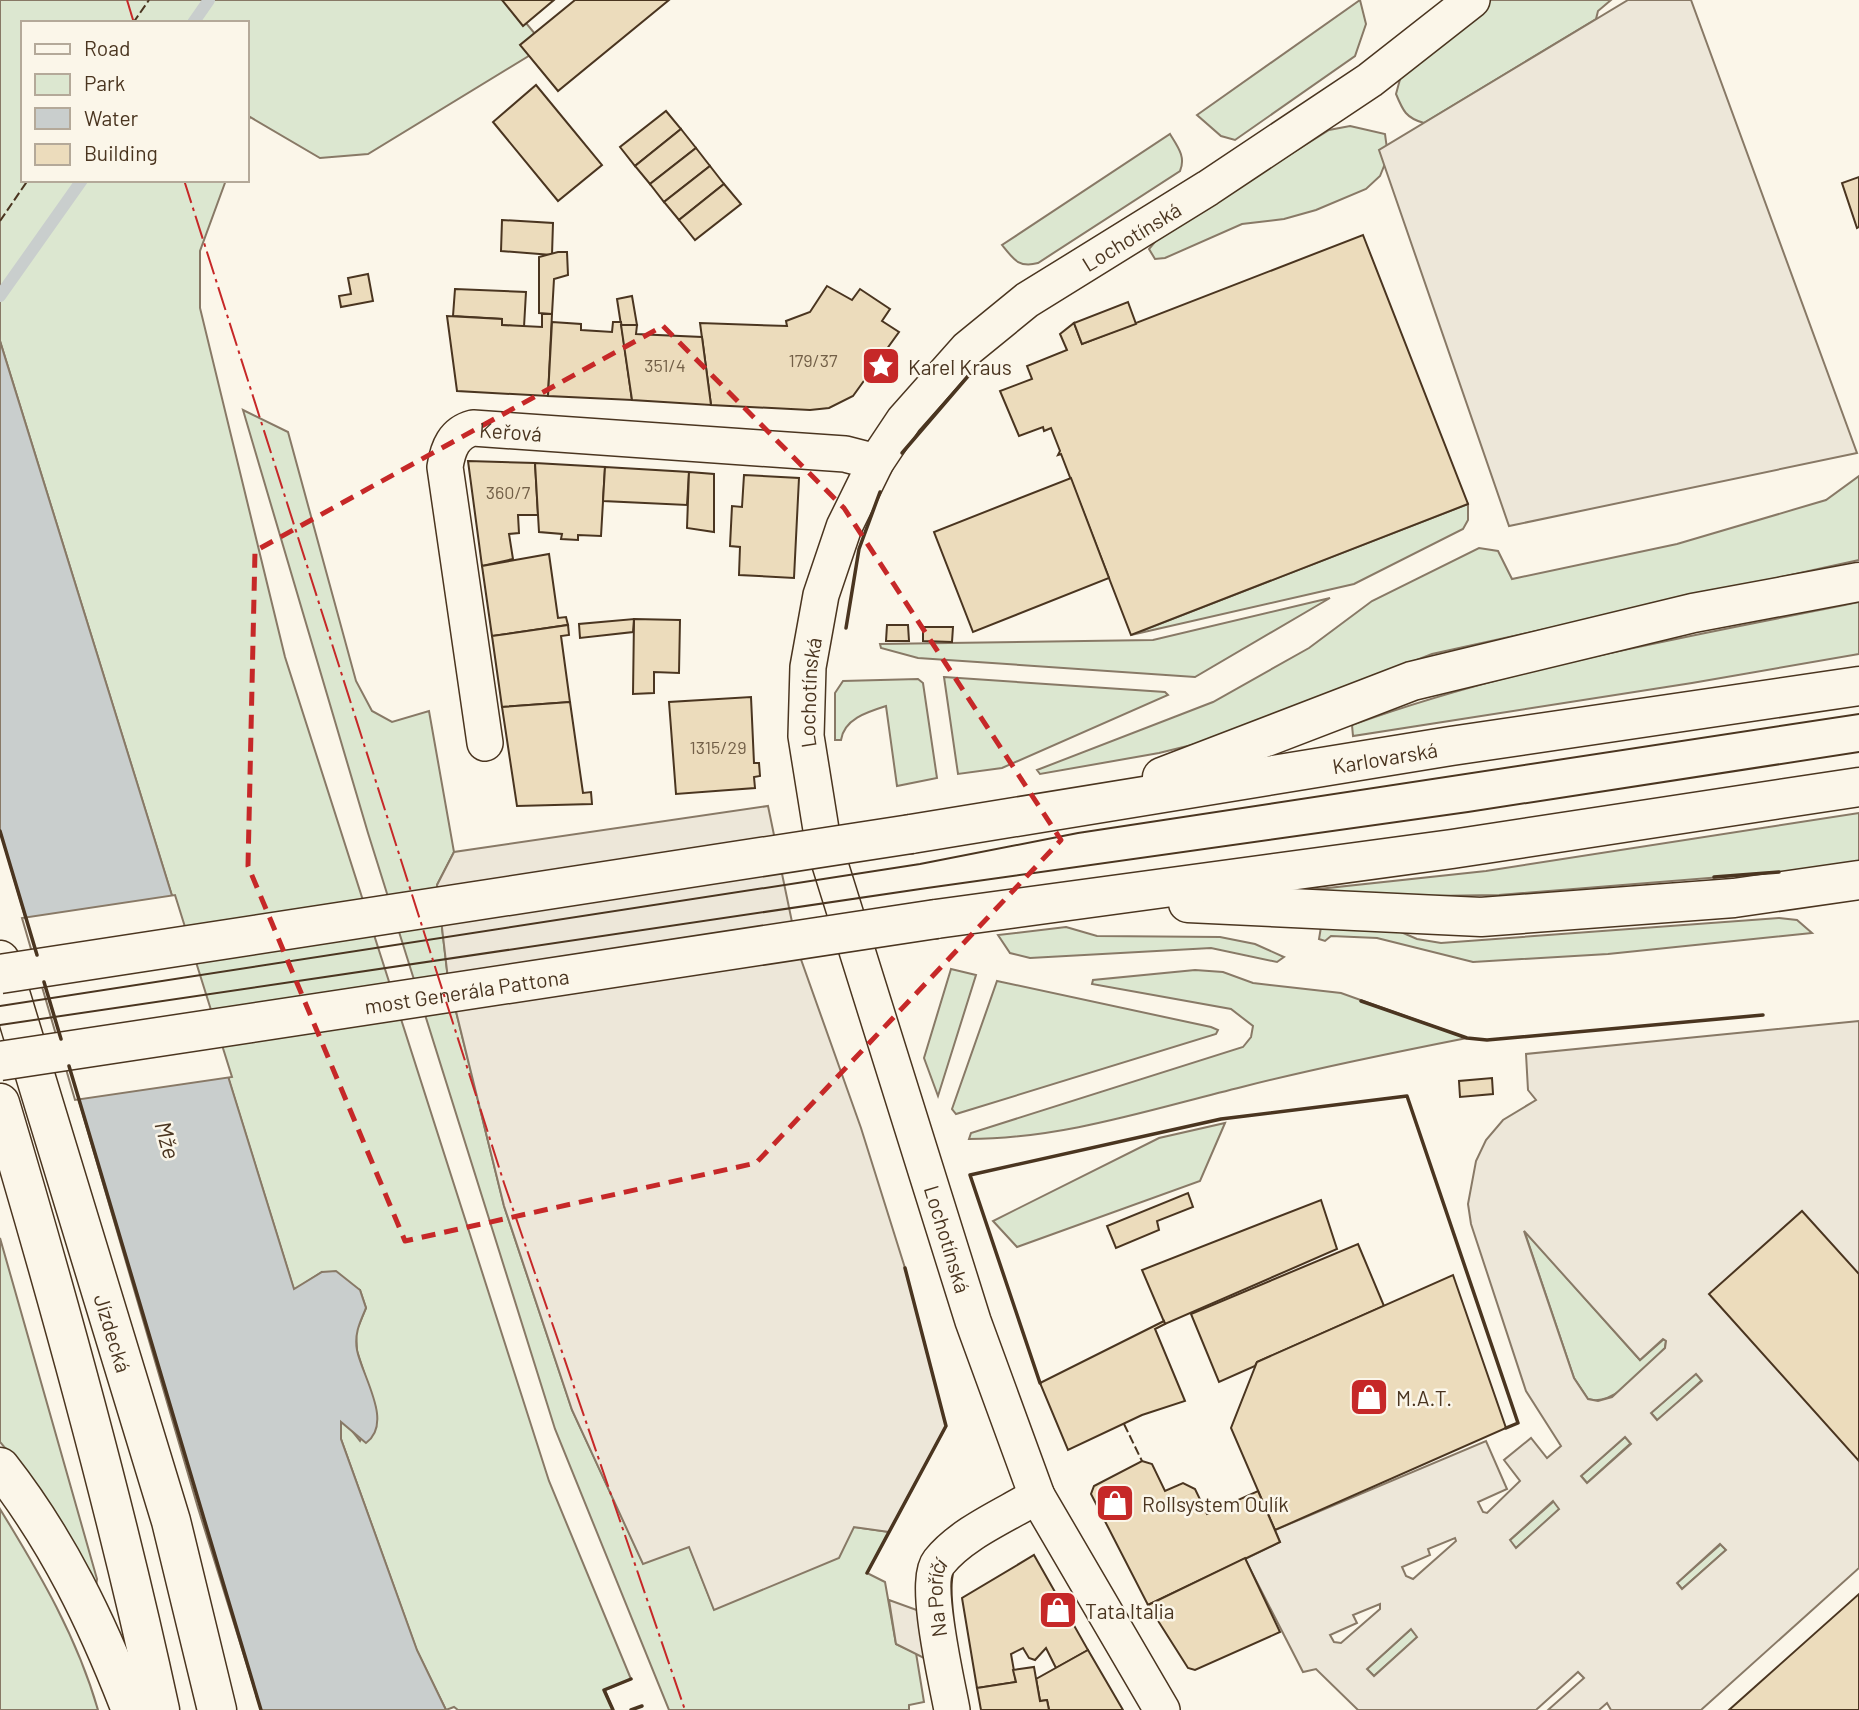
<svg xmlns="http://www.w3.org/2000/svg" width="1859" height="1710" font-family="Barlow,sans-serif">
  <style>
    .green { fill: #dce7d0; stroke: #887966; stroke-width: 2 }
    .parking { fill: #ede7d9; stroke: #887966; stroke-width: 2; fill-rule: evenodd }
    .water { fill: #c9cecd; stroke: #887966; stroke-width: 2 }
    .pier { fill: #fbf6e9; stroke: #887966; stroke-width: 2 }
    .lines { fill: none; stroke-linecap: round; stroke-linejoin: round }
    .stream { stroke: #c9cecd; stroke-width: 12 }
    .building { fill: #ecdcbc; stroke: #4a3520; stroke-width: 2 }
    .minor-casing { stroke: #4a3520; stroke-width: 38 }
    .primary-casing { stroke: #4a3520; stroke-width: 41 }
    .minor { stroke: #fbf6e9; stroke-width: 35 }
    .primary { stroke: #fbf6e9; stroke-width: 38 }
    .tram { stroke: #4a3520; stroke-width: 2 }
    .primary-bridge-casing { stroke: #4a3520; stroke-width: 41; stroke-linecap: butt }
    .primary-bridge { stroke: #fbf6e9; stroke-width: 38 }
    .fence { stroke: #4a3520; stroke-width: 2; stroke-dasharray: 9 3.5; stroke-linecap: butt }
    .wall { stroke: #4a3520; stroke-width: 3.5 }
    .power { stroke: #c62828; stroke-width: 2; stroke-dasharray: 24 5 3.5 5; stroke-linecap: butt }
    .marked { fill: none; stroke: #c62828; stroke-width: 5; stroke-dasharray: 14 9; stroke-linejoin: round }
    .labels { text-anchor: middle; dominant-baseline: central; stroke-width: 5; stroke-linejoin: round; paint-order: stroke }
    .number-label { font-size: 18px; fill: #725f47 }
    .street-label { font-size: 21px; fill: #4a3520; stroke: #fbf6e9 }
    .poi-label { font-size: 21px; fill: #4a3520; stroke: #fbf6e9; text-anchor: start }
    .water-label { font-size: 23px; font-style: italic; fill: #4a3520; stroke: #fbf6e9 }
  </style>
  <rect width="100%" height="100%" fill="#fbf6e9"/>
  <g class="green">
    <polygon points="0,0 507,0 545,46 368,154 320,158 250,117 247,124 247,23 23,23 23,180 226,180 200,251 200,308 285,657 549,1481 631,1679 605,1690 613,1710 458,1710 454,1707 446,1710 417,1651 341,1439 339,1425 344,1421 360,1441 376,1409 357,1351 356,1332 366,1308 360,1290 322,1272 294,1290 0,341"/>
    <polygon points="1360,0 1366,24 1355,56 1235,140 1221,136 1197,115"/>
    <path d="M 1491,0 L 1611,0 L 1598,11 L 1596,19 L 1424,123 C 1406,118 1403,111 1396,94 L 1402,72 Z"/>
    <polygon points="1350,126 1385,134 1388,156 1380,176 1366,189 1316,210 1284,219 1242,224 1165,258 1155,259 1149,249 1159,237 1329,130"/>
    <path d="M 1170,134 C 1178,147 1186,157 1180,171 L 1038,263 C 1019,268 1014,260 1002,245 Z"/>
    <polygon points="243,410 288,432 356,681 372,711 392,722 429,711 454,852 437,885 448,979 504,1206 572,1410 643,1563 689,1546 714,1609 854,1527 889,1532 867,1573 885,1582 896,1644 916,1653 924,1702 909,1705 909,1710 669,1710 555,1429 368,833"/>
    <polygon points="1859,476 1859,560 1432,654 1212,740 1159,753 1040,774 1037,770 1213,702 1309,648 1372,601 1479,548 1498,551 1512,579 1677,544 1826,500"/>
    <polygon points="1468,504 1468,520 1463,529 1354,584 1131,635"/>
    <polygon points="1330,598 1195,677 918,658 881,648 880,644 1153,640"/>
    <path d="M 1859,602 L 1859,654 L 1692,683 L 1353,736 L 1352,725 C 1515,666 1689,637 1859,602 Z"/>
    <polygon points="944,677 1165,692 1168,695 1002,768 958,774"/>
    <path d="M 918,679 L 923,683 L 937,778 L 897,786 L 886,706 C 867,712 844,719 841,740 L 835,740 L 835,693 L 843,681 Z"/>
    <polygon points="1859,813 1859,866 1499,895 1291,898 1291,892 1486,871"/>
    <polygon points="1779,918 1797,920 1812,933 1608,954 1473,962 1377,938 1331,936 1325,941 1319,939 1321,927 1394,929 1417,939 1441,943"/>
    <polygon points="1066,927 1097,936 1220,937 1255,944 1284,957 1277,962 1211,948 1030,958 1010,953 998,935"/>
    <polygon points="951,969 976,975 938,1096 924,1058"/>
    <path d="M 1195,970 L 1223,972 L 1253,983 L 1341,993 L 1467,1038 C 1391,1053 1316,1068 1242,1087 C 1152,1109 1062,1139 969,1139 L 971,1133 L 1243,1047 L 1251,1037 L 1253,1026 L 1231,1009 L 1092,984 L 1093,980 Z"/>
    <polygon points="997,981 1211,1027 1218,1030 1216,1034 956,1114 952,1109"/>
    <polygon points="1225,1123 1200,1181 1017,1247 993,1221 1159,1138"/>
    <path d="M 1524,1230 L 1640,1360 L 1664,1339 L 1666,1341 L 1665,1348 C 1647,1365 1615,1408 1588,1399 L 1574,1378 Z"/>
    <polygon points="0,1238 97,1579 96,1587 39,1488 0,1442"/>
    <polygon points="1696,1373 1702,1380 1658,1421 1651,1413"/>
    <polygon points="1625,1437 1631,1443 1587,1483 1581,1476"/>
    <polygon points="1554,1501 1560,1509 1516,1548 1509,1541"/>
    <path d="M 0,1509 C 40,1574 77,1637 98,1710 L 0,1710 Z"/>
    <polygon points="1721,1544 1726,1550 1682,1589 1677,1583"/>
    <polygon points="1411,1629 1418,1637 1374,1676 1367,1669"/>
  </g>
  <g class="parking">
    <polygon points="1628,0 1691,0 1857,453 1509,526 1379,150"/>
    <polygon points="768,806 798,951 861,1128 905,1268 946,1426 889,1532 854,1527 839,1558 714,1610 689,1547 643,1564 572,1410 504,1206 448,979 437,885 454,852"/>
    <path d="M 1859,1021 L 1859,1568 L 1701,1710 L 1611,1710 L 1607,1703 L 1599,1710 L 1548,1710 L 1584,1678 L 1578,1672 L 1536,1710 L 1358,1710 L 1316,1669 L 1303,1672 L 1245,1559 L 1280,1542 L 1275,1530 L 1486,1441 L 1507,1489 L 1478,1502 L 1483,1512 L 1487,1513 L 1520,1481 L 1504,1460 L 1531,1438 L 1547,1458 L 1561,1446 L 1526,1391 L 1471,1224 L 1468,1204 L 1476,1161 L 1486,1140 L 1503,1120 L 1536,1100 L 1528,1090 L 1526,1054 ZM 1524,1231 L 1640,1360 L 1663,1339 L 1666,1341 L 1665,1348 L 1612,1397 L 1598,1401 L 1588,1399 L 1574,1378 ZM 1696,1374 L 1702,1381 L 1657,1420 L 1651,1413 ZM 1625,1437 L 1631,1444 L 1587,1483 L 1581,1476 ZM 1553,1501 L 1559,1509 L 1516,1548 L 1510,1540 ZM 1455,1538 L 1456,1541 L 1413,1579 L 1406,1576 L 1402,1567 L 1430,1555 L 1428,1549 ZM 1720,1544 L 1726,1550 L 1682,1589 L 1677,1583 ZM 1380,1604 L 1380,1609 L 1341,1643 L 1334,1642 L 1330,1635 L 1357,1623 L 1353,1615 ZM 1411,1629 L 1417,1637 L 1374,1676 L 1367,1669 Z"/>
    <polygon points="889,1600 925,1613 934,1663 896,1644"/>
  </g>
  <path class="water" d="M 0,341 L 294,1289 L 322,1272 L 336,1271 L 360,1290 L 366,1308 C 360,1322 354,1334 357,1350 C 362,1376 394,1423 366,1443 L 341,1422 L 341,1439 L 417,1650 L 446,1710 L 261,1710 L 198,1508 L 0,831 Z"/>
  <polygon class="pier" points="175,895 232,1077 75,1100 22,918"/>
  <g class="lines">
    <g class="stream">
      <polyline points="193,23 209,0"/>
      <polyline points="0,296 82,180"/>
    </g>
  </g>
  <g class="building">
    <polygon points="502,0 554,0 523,26"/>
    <polygon points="575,0 669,0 558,91 520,45"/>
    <polygon points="536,85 602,165 558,201 493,122"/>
    <polygon points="666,111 681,129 635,166 620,147"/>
    <polygon points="681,129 696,148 650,184 635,166"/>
    <polygon points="696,148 710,166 664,202 650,184"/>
    <polygon points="710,166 724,184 679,220 664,202"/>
    <polygon points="1859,177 1859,227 1857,228 1842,183"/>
    <polygon points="724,184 741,204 695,240 679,220"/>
    <polygon points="502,220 553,223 552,255 501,251"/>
    <polygon points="1363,235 1468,504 1131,635 1061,454 1058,455 1060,451 1051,428 1044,431 1043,427 1019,436 1000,391 1032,379 1027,366 1067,350 1060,334 1074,323 1082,344"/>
    <polygon points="558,252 567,252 568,275 554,279 552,314 539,313 539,257"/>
    <polygon points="368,274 373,301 341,307 339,296 351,294 348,278"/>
    <polygon points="827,286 852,300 860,289 890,309 882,321 899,332 853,396 829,408 810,410 711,405 700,323 787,326 786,321 810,312"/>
    <polygon points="455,289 526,292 524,327 502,325 502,319 453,316"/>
    <polygon points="632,296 637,325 621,325 617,299"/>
    <polygon points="1128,302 1136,324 1082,344 1074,323"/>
    <polygon points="542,314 552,314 548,396 457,391 447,316 502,319 502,325 542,327"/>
    <polygon points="552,322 581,324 581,330 612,332 613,322 621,322 632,400 548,396"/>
    <polygon points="621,325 637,325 636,334 702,337 711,405 632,400"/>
    <polygon points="468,461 535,463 538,515 518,515 519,533 509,534 513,559 482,566"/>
    <polygon points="535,463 605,467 601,536 578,535 578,540 561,539 562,534 539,532"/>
    <polygon points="605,467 689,472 687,505 603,501"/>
    <polygon points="689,472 714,474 714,532 687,528"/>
    <polygon points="744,475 799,478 794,578 739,575 740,547 730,546 732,506 742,507"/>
    <polygon points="1071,478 1109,578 973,632 934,532"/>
    <polygon points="549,554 558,618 566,617 568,625 492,636 482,566"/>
    <polygon points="634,619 680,620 679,673 654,672 654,693 633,694"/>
    <polygon points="634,619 633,632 580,638 579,624"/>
    <polygon points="568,625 569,635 561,636 570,702 502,707 492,636"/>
    <polygon points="887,625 908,625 909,641 886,641"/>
    <polygon points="923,627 953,627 952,642 923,641"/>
    <polygon points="751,697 754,763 759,763 760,776 754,777 755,788 676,794 669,702"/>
    <polygon points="570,702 583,793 591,792 592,804 517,806 502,707"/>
    <polygon points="1492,1078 1493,1094 1460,1097 1459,1081"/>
    <polygon points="1188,1193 1193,1207 1157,1221 1159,1230 1116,1248 1107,1226"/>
    <polygon points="1321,1200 1337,1249 1165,1324 1142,1270"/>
    <polygon points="1802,1211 1859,1274 1859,1461 1709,1294"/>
    <polygon points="1358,1244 1384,1306 1257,1362 1255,1366 1219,1382 1191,1314"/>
    <polygon points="1453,1275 1506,1428 1275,1530 1231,1428 1257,1362"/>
    <polygon points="1164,1321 1165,1324 1155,1329 1185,1401 1142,1415 1068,1450 1040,1383"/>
    <polygon points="1142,1461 1152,1464 1165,1491 1183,1483 1195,1489 1207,1514 1258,1491 1280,1542 1148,1605 1091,1494 1094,1486"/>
    <polygon points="1034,1555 1088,1650 1056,1668 1046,1648 1035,1660 1029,1658 1023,1648 1011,1654 1016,1682 977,1688 962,1598"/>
    <polygon points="1245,1558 1280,1632 1195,1670 1188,1668 1148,1605"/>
    <polygon points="1859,1594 1859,1710 1729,1710 1757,1685"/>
    <polygon points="1088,1650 1123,1710 1049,1710 1047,1700 1040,1701 1036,1679"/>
    <polygon points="1034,1667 1040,1701 1047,1700 1049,1710 981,1710 977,1688 1016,1682 1013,1670"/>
  </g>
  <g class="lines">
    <g class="minor-casing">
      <g id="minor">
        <path id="s1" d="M 485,743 L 445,467 C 448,448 454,433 473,428 L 845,454 L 876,462"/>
        <path id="s2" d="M 952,1710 C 947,1682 923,1582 939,1562 C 962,1533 1006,1515 1037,1496"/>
        <path id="s3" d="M 1162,1710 L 1037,1496 L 973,1321 L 823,842 L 806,736 L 808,667 L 821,595 L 844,527 L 876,462 L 904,420 L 967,349 L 1027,300 L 1208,188 L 1370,80 L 1472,0"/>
      </g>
    </g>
    <g class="primary-casing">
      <g id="primary">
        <polyline points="1162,777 1412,681 1693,613 1859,582"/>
        <path id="s4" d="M 911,834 L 1451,746 L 1859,686"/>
        <polyline points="1188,903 1481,917 1734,898 1859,880"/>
        <polyline points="936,919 1452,849 1859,787"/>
        <path id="s5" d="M 0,960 L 171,1521 L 217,1710"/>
        <path d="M 0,1103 C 60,1304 116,1506 160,1710"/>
        <path d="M 0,1467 C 58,1541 97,1622 131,1710"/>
      </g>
    </g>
    <use href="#minor" class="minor"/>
    <use href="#primary" class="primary"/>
    <g class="tram">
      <polyline points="0,1006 920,864 1078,833 1859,714"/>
      <polyline points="0,1025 927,888 1468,812 1859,752"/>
    </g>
    <g class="primary-bridge-casing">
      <g id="primary-bridge">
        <polyline points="0,974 911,834"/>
        <path id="s6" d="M 0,1061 L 936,919"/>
      </g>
    </g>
    <use href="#primary-bridge" class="primary-bridge"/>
    <g class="fence">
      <polyline points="133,23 149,0"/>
      <polyline points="0,221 28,180"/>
      <polyline points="1124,1424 1142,1461"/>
    </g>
    <g class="wall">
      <polyline points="902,453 975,368"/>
      <polyline points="846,628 859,549 880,492"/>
      <polyline points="0,831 37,955"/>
      <polyline points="1714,877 1779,872"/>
      <polyline points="44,982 61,1039"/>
      <polyline points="1361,1001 1467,1038 1487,1040 1763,1015"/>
      <polyline points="69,1066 261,1710"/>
      <polyline points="1040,1383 970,1175 1221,1119 1407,1096 1518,1423 1506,1428"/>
      <polyline points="867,1573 946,1426 905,1268"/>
      <polyline points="613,1710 604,1690 631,1679"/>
      <polyline points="631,1710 642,1706"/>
    </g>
    <g class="power">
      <polyline points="127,0 134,23"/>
      <polyline points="184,180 504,1183 685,1710"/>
    </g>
  </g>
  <path class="marked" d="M 663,326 L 844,508 L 1061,840 L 756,1163 L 405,1241 L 248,866 L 255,551 Z"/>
  <defs>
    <g id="sight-square" transform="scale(2.0125)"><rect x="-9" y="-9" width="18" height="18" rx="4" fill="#c62828" stroke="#fbf6e9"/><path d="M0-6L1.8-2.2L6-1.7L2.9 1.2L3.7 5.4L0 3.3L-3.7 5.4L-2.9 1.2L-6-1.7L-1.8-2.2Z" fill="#fff"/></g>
    <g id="shop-square" transform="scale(2.0125)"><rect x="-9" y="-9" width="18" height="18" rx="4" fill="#c62828" stroke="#fbf6e9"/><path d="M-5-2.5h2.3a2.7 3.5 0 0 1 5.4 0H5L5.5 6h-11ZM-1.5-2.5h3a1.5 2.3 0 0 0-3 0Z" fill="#fff"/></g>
  </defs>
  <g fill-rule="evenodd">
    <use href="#sight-square" x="881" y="366"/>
    <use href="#shop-square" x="1369" y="1397"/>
    <use href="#shop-square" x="1115" y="1503"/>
    <use href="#shop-square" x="1058" y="1610"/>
  </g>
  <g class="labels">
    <g class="number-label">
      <text x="813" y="360">179/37</text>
      <text x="665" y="365">351/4</text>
      <text x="508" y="492">360/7</text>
      <text x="718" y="747">1315/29</text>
    </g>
    <g class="street-label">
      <text stroke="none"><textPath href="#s3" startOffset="1675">Lochotínská</textPath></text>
      <text stroke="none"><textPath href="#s1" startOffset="368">Keřová</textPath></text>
      <text stroke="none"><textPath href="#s3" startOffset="1087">Lochotínská</textPath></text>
      <text stroke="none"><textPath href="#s4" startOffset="480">Karlovarská</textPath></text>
      <text stroke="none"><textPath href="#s6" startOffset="472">most Generála Pattona</textPath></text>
      <text transform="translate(948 1239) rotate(73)">Lochotínská</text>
      <text stroke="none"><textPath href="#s5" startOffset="390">Jízdecká</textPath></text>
      <text stroke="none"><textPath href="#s2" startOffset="114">Na Poříčí</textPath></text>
    </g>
    <g class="poi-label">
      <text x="908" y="366">Karel Kraus</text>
      <text x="1396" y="1397">M.A.T.</text>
      <text x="1142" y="1503">Rollsystem Oulík</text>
      <text x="1085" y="1610">Tata Italia</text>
    </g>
    <g class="water-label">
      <text transform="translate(168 1140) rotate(74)">Mže</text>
    </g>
  </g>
  <rect x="21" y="21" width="228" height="161" fill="#fbf6e9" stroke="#b4a999" stroke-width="2"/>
  <rect x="35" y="44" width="35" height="10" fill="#fbf6e9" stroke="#b4a999" stroke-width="2"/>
  <text x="84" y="56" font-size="21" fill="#4a3520">Road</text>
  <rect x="35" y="74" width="35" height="21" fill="#dce7d0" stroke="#b4a999" stroke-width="2"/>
  <text x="84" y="91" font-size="21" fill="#4a3520">Park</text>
  <rect x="35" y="108" width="35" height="21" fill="#c9cecd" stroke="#b4a999" stroke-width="2"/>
  <text x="84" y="126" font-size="21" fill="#4a3520">Water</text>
  <rect x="35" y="144" width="35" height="21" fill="#ecdcbc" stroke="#b4a999" stroke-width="2"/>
  <text x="84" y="161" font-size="21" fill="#4a3520">Building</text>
</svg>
